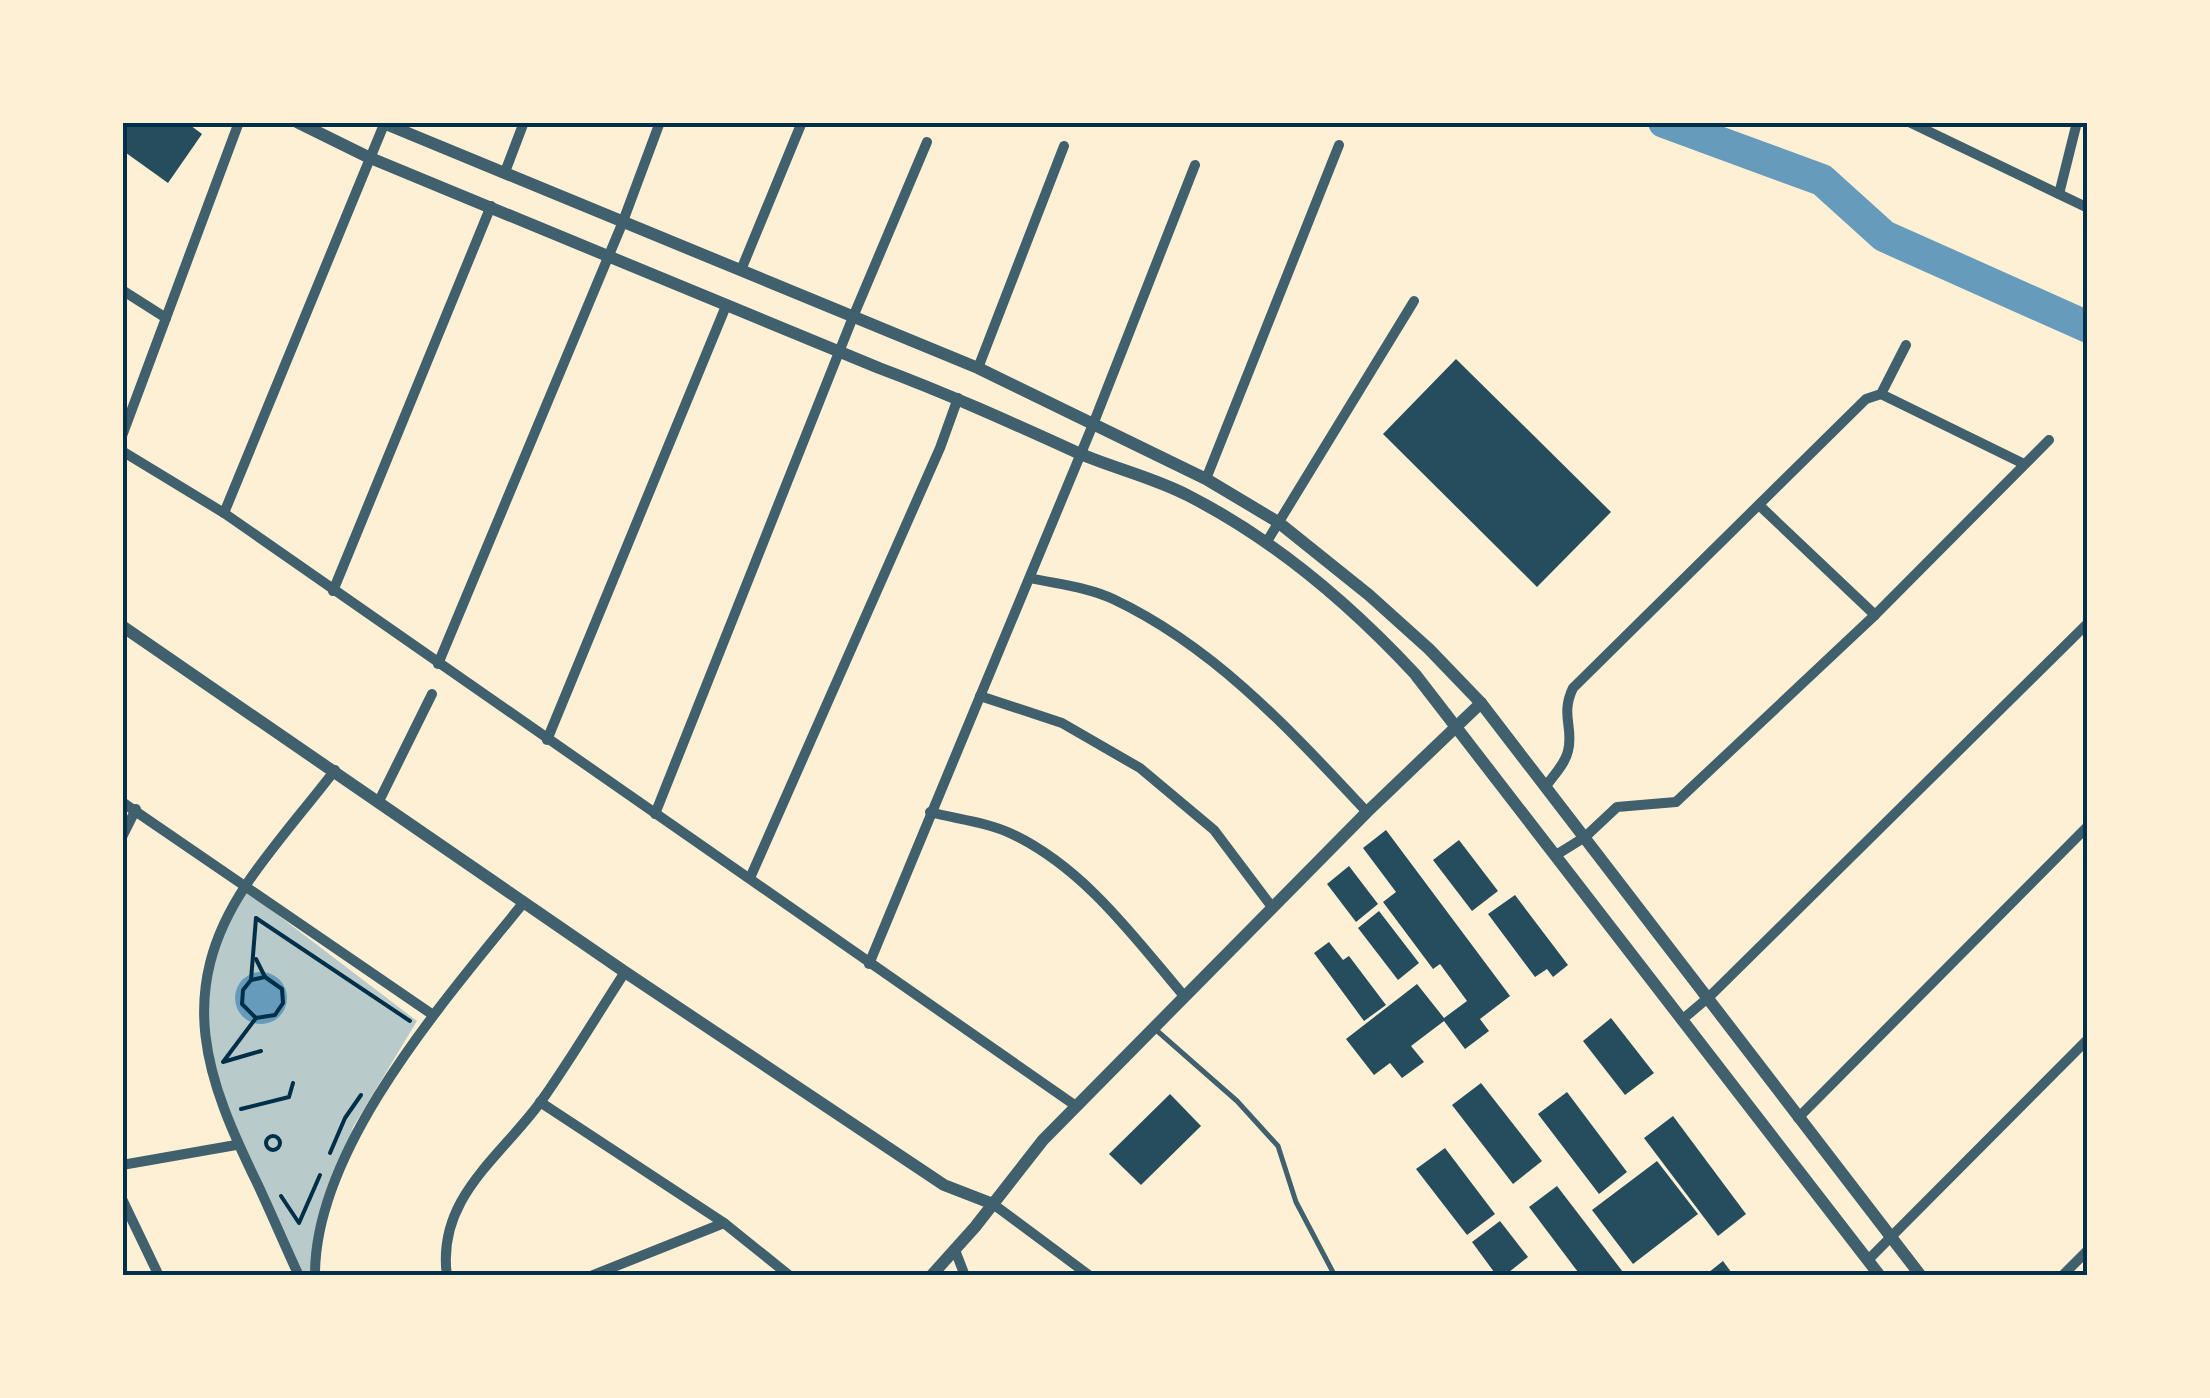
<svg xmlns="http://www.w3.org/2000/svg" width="2210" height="1398" font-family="'Fira Sans',sans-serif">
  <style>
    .green { fill: #b9caca }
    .water { fill: #669bbc }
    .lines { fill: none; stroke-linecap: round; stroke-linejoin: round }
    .river { stroke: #669bbc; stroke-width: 32 }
    .building { fill: #264d5e }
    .path { stroke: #003049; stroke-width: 4 }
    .service { stroke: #3f606c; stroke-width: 5 }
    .minor { stroke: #3f606c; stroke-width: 10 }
    .tertiary { stroke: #3f606c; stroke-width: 12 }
    .neatline { fill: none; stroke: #003049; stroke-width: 4 }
  </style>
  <rect width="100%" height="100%" fill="#fdf0d5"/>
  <path class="green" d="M 244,889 L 417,1021 L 353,1127 L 313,1248 L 312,1275 L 301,1275 C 263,1191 192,1075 206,981 C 210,957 234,913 244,889 Z"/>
  <circle class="water" cx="261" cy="998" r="26"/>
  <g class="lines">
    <polyline class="river" points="1664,122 1822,180 1884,236 2088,327"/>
  </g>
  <g class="building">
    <polygon points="122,122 186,122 202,134 168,183 122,150"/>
    <polygon points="1456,359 1611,512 1537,587 1383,434"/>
    <polygon points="1386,830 1510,996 1480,1019 1489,1031 1465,1049 1444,1021 1411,1046 1424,1062 1402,1078 1390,1063 1374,1075 1346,1039 1417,984 1444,1018 1467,1001 1440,964 1433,969 1383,902 1396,892 1363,848"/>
    <polygon points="1459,840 1498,891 1472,911 1433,860"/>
    <polygon points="1349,866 1378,904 1356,922 1327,884"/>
    <polygon points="1515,895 1568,965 1553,977 1547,969 1535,977 1488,914"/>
    <polygon points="1379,911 1419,963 1398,980 1358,928"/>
    <polygon points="1329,942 1343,960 1349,956 1386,1005 1364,1021 1314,953"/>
    <polygon points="1611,1018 1654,1073 1625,1095 1583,1041"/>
    <polygon points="1481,1083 1542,1161 1513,1184 1452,1105"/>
    <polygon points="1567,1092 1627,1172 1599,1194 1538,1114"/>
    <polygon points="1170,1094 1201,1126 1141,1185 1109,1154"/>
    <polygon points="1673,1116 1746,1214 1718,1236 1644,1138"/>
    <polygon points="1445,1148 1495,1214 1467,1235 1416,1169"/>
    <polygon points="1657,1161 1698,1214 1633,1264 1592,1210"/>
    <polygon points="1557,1186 1626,1276 1581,1276 1529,1207"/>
    <polygon points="1500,1221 1528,1257 1504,1276 1497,1276 1472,1242"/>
    <polygon points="1723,1261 1734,1276 1704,1276"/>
  </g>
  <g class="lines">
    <g class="path">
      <polyline points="256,918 410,1021"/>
      <polyline points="256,959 265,977"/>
      <polyline points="251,980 265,977 282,989 283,1003 275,1015 256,1018 242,1004 243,990 251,980 256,918"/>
      <polyline points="256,1018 223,1062 261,1051"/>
      <polyline points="241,1109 289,1097 293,1083"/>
      <circle cx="273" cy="1143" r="7"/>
      <polyline points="330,1153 345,1118 361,1095"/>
      <polyline points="281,1196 299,1223 320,1175"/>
    </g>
    <polyline class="service" points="1155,1029 1237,1101 1278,1146 1296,1202 1335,1276"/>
    <g class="minor">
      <polyline points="1909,122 2088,208"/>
      <polyline points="505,172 524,122"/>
      <polyline points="2059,194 2077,122"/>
      <polyline points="741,270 802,122"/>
      <polyline points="122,290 166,318"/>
      <polyline points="978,368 1064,146"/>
      <polyline points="1881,394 2022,463"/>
      <polyline points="122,436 239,122"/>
      <polyline points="122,451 224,513 1076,1106"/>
      <polyline points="1206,479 1339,145"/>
      <polyline points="1759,505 1875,615"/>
      <polyline points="224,513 385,122"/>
      <polyline points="1266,543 1414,301"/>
      <path d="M 1030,578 C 1056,584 1088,587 1113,599 C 1215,647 1291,731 1367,812"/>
      <polyline points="333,591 491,206"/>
      <polyline points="438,664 622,224 660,122"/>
      <polyline points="980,696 1062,723 1140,768 1214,830 1272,907"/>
      <polyline points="547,740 726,306"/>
      <path d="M 1546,786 C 1554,775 1565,764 1568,751 C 1574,728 1560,715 1573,688 L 1866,399 L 1881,394 L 1906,345"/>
      <polyline points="379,801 432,694"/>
      <polyline points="122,802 433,1015"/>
      <path d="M 930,812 C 956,819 987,822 1012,834 C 1084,868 1134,937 1184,996"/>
      <polyline points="655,814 853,317 927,142"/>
      <polyline points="122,837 136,809"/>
      <polyline points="1556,855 1585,837 1617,807 1676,802 1875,615 2049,440"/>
      <polyline points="750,878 940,448 958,398"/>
      <polyline points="869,964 1094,422 1195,165"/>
      <polyline points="1684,1018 1709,997 2088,623"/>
      <polyline points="540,1102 724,1223 790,1276"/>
      <polyline points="1798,1118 2088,826"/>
      <polyline points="122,1165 236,1145"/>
      <polyline points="122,1199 159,1276"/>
      <polyline points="993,1204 1090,1276"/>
      <polyline points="955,1250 965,1276"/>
      <polyline points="1868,1260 2088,1039"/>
      <path d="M 299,1276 C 285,1246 272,1215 258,1185 C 206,1079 174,993 246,885 C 273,845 306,808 335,770"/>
      <path d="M 315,1276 C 314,1147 447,998 524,902"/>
      <path d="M 447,1276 C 436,1198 501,1157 542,1100 C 571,1059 597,1015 625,972"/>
      <polyline points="591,1276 724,1223"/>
      <polyline points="2062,1276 2088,1250"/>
    </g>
    <g class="tertiary">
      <path d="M 297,122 L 368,157 L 879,368 C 946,393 1010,422 1076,452 C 1112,468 1153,477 1189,496 C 1275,540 1350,604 1415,674 L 1880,1276"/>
      <polyline points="381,122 978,368 1206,479 1278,522 1369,595 1429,649 1481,703 1921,1276"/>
      <polyline points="122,626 625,972 944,1185 993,1204"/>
      <polyline points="931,1276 975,1227 1043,1140 1367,812 1481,703"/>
    </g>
  </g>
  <rect width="2210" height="1398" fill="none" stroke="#fdf0d5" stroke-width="250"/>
  <rect x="125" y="125" width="1960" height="1148" class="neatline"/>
</svg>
